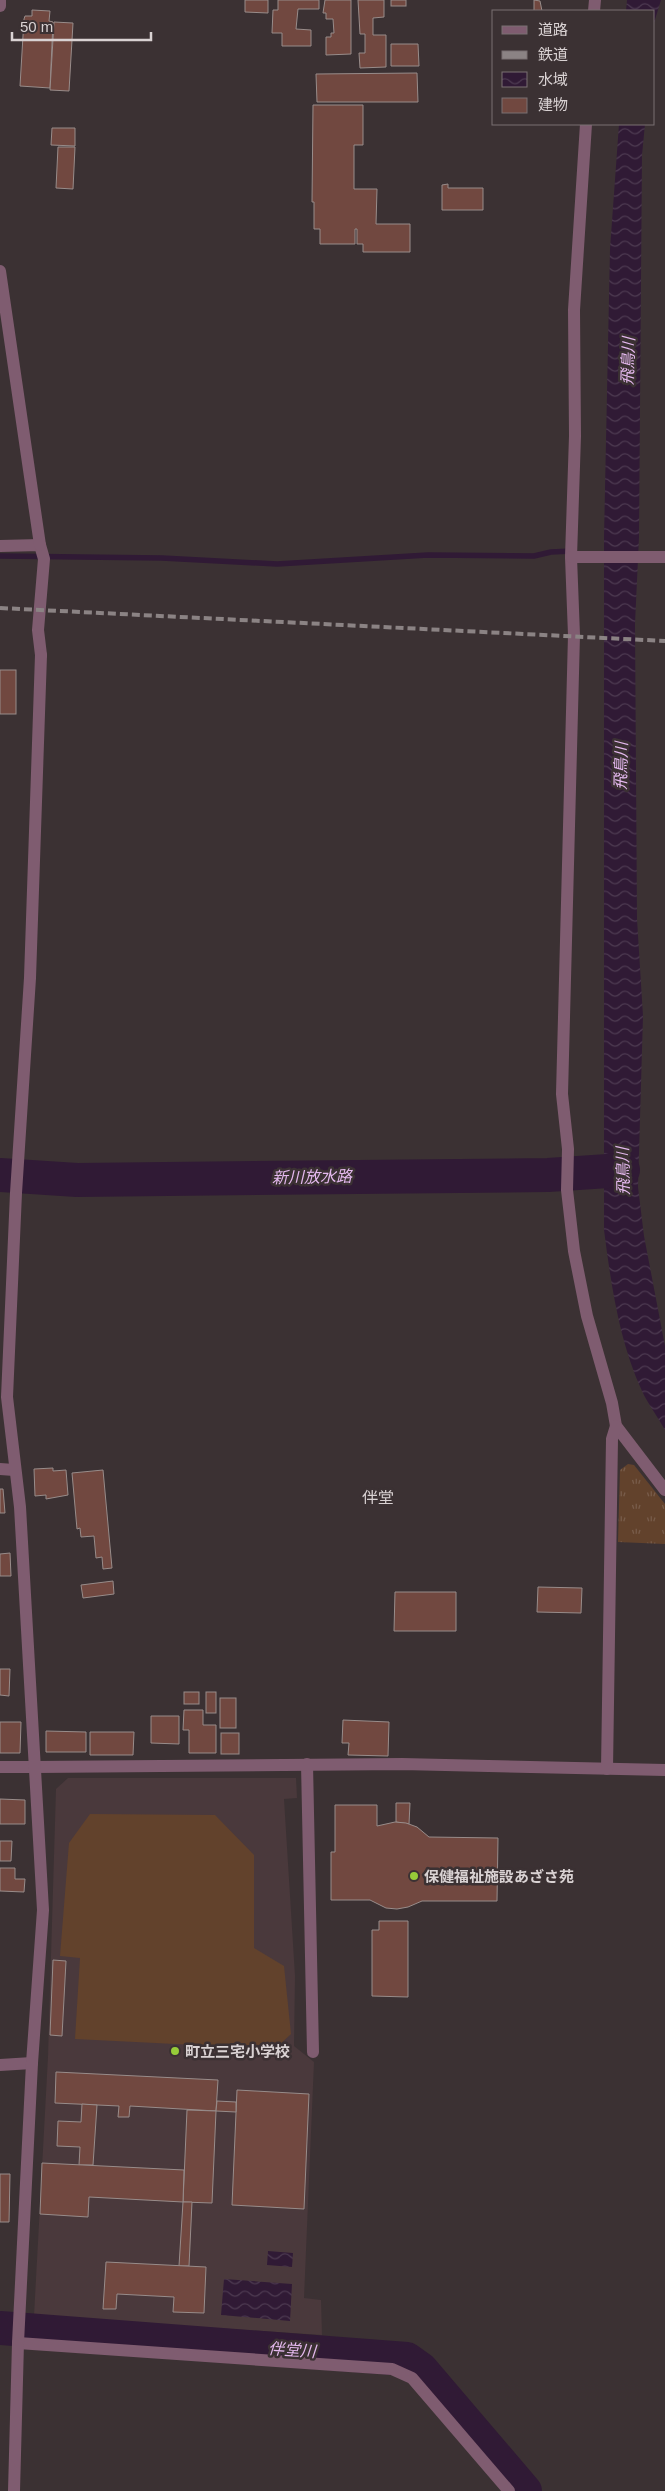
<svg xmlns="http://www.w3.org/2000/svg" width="665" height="2491" font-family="Helvetica,'Noto Sans JP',sans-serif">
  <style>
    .built { fill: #4a393c }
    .grass { fill: url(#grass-tufts) }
    .garden { fill: #62422c }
    .water { fill: url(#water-waves) }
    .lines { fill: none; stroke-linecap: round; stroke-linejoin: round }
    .stream { stroke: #301a35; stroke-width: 5.5 }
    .river { stroke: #301a35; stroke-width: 34 }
    .building { fill: #714840; stroke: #988c8a }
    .minor { stroke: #7f5c70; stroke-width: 12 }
    .tertiary { stroke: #7f5c70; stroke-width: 12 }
    .rail { stroke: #8b8384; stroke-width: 4; stroke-dasharray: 8 4; stroke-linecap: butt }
    .poi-dot { fill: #96cc39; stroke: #3b3133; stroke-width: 2 }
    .labels { text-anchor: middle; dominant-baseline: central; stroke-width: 5; stroke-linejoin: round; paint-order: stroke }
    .poi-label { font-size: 15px; font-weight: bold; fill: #d9d2d3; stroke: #3b3133; text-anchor: start }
    .water-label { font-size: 16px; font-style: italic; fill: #e5b9ef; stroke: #3b3133 }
    .neighbourhood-label { font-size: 16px; fill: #d9d2d3; stroke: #3b3133 }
  </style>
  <defs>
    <pattern id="grass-tufts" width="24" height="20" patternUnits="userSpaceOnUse" patternTransform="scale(1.25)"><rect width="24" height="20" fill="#62422c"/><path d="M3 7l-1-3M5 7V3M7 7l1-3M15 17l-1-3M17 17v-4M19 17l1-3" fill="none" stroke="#785c4a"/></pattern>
    <pattern id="water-waves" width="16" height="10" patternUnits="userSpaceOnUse" patternTransform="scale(1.25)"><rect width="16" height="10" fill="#301a35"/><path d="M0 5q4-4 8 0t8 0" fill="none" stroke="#4d3a51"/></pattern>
  </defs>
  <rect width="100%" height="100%" fill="#3b3133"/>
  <polygon class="built" points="68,1778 296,1778 297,1798 284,1799 295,1976 294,2046 314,2062 304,2298 321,2300 322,2335 34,2316 48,2057 56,1789"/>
  <polygon class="grass" points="628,1464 634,1465 665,1504 665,1544 618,1542 620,1470"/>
  <polygon class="garden" points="90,1814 215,1815 254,1855 254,1948 284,1966 291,2034 275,2049 75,2039 80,1958 60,1956 69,1843"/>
  <g class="water">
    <polygon points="627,0 661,0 654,23 654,11 626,11"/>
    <path d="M 619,124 L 645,124 L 642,155 L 639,537 L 635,624 L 637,919 L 643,1016 L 638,1187 L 644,1236 L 665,1346 L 665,1430 C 658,1417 648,1404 642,1391 C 619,1341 611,1284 604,1230 L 604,537 L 610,249 Z"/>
    <polygon points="268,2251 293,2253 292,2267 267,2265"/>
    <polygon points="224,2279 292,2284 290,2321 221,2315"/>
  </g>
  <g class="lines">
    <polyline class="stream" points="0,556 162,558 277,564 428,555 534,556 551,552 572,551"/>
    <g class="river">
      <polyline points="0,1175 77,1180 548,1175 623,1170"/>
      <polyline points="0,2328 407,2359 421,2369 525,2491"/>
    </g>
  </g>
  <g class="building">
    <polygon points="245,0 268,0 268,13 245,12"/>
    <polygon points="278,0 319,0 319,9 298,9 296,29 311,30 311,46 282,46 282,33 272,33 273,10 278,10"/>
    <polygon points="325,0 351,0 351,54 326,55 326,37 331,37 331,33 334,33 333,19 326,19 326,13 323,13"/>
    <polygon points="358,0 384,0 384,17 373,18 373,35 386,35 386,67 360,68 359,53 365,53 365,34 360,34"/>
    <rect x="391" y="0" width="15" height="6"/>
    <polygon points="534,0 540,1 542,11 534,11"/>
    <polygon points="32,10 50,11 49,21 53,22 50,88 20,86 24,19 25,16 32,16"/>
    <polygon points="54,22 73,23 69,91 50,90"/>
    <polygon points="391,44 418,44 419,66 391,66"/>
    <polygon points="417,73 418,102 317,102 316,74"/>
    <polygon points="313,105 363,105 363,145 354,145 354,189 377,189 376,224 410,224 410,252 363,252 363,244 357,244 357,229 355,229 355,244 320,244 320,229 314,229 314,202 312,202"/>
    <polygon points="52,128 75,128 75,146 51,145"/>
    <polygon points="58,147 75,147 73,189 56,188"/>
    <polygon points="448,184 448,188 483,188 483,210 442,210 442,185"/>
    <rect x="0" y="670" width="16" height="44"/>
    <polygon points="53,1468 53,1471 66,1470 68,1495 46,1499 46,1495 35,1496 34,1469"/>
    <polygon points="103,1470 112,1568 103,1569 102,1557 96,1558 94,1536 81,1537 80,1528 77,1529 72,1473"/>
    <polygon points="0,1489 3,1489 5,1513 0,1513"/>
    <polygon points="10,1553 11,1576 0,1576 0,1554"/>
    <polygon points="113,1581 114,1594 83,1598 81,1585"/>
    <polygon points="538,1587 582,1588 581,1613 537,1612"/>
    <polygon points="395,1592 456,1592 456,1631 394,1631"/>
    <polygon points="0,1669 10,1669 9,1696 0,1695"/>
    <rect x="184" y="1692" width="15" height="12"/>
    <rect x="206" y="1692" width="10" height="21"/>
    <rect x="220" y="1698" width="16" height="30"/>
    <polygon points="184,1710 203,1710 203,1725 216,1725 216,1753 189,1753 189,1730 183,1730"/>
    <polygon points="151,1716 179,1716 179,1744 151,1743"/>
    <polygon points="343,1720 389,1722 388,1756 348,1755 349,1743 342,1743"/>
    <polygon points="0,1722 21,1722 20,1753 0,1753"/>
    <polygon points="46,1731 86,1732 86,1752 46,1752"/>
    <polygon points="90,1732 134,1732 133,1755 90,1755"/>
    <rect x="221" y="1733" width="18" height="21"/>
    <polygon points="0,1799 25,1800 25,1824 0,1824"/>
    <polygon points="396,1803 410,1803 409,1824 396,1822"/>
    <polygon points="335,1805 377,1805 377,1826 395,1822 406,1823 417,1827 429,1837 498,1838 497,1901 422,1901 408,1907 397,1909 386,1908 370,1900 331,1900 331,1852 335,1852"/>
    <polygon points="0,1841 12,1841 11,1861 0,1861"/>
    <polygon points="0,1868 15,1868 15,1879 25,1879 24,1892 0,1891"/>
    <polygon points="379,1921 408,1921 408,1997 372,1996 372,1930 379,1930"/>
    <polygon points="53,1960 66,1961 62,2036 50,2035"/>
    <polygon points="56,2072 218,2080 216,2111 130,2106 129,2117 118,2117 119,2106 55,2103"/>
    <polygon points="237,2090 309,2094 304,2209 232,2205"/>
    <polygon points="217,2101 236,2102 236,2112 216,2111"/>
    <polygon points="82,2104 97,2105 93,2165 79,2165 80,2147 57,2146 58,2121 81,2122"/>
    <polygon points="187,2110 216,2111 212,2203 183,2202"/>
    <polygon points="42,2163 184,2170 183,2202 89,2197 88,2217 40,2214"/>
    <polygon points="0,2174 10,2174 9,2222 0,2222"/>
    <polygon points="183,2202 192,2202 189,2266 179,2266"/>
    <polygon points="106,2262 206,2267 204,2313 173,2312 174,2297 117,2294 116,2309 103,2309"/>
  </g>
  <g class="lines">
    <g class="minor">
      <polyline points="594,11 595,0"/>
      <polyline points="586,124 574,310 575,436 571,557 574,635 562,1094 568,1149 567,1190 574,1251 587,1316 612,1403 616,1426 665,1490"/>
      <polyline points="0,546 40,545 44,559 38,630 41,655"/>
      <polyline points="571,557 665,557"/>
      <polyline points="0,1469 14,1470"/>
      <polyline points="307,1764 313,2052"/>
      <polyline points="35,1767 402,1764 665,1770"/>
      <polyline points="607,1769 612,1439 616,1426"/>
      <polyline points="0,2065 32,2063"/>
      <polyline points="18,2343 392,2369 412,2378 509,2491"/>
    </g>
    <g class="tertiary">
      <polyline points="0,6 0,0"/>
      <polyline points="0,271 40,545"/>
      <polyline points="0,1767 35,1767"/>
      <polyline points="14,2491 18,2343 32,2063 43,1910 20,1507 7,1397 16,1193 30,978 41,655"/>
    </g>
    <polyline class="rail" points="0,608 665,641"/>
  </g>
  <g class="poi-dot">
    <circle cx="414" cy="1876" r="5"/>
    <circle cx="175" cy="2051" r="5"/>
  </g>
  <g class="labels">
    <g class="poi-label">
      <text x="424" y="1876">保健福祉施設あざさ苑</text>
      <text x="185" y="2051">町立三宅小学校</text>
    </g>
    <g class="water-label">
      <text transform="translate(628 361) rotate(-88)">飛鳥川</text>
      <text transform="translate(621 766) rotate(-89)">飛鳥川</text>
      <text transform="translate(623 1171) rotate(-91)">飛鳥川</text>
      <text transform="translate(312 1177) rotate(-1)">新川放水路</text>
      <text transform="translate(292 2350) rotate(4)">伴堂川</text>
    </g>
    <g class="neighbourhood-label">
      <text x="378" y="1497">伴堂</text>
    </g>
  </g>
  <rect x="492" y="10" width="162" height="115" fill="#3b3133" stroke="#7a7173"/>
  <rect x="502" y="26" width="25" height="8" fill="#7f5c70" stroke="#7a7173"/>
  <text x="538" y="35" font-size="15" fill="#d9d2d3">道路</text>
  <rect x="502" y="51" width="25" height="8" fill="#8b8384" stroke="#7a7173"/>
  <text x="538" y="60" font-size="15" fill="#d9d2d3">鉄道</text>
  <rect x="502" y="72" width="25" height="15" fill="url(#water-waves)" stroke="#7a7173"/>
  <text x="538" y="85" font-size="15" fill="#d9d2d3">水域</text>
  <rect x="502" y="98" width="25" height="15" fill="#714840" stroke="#7a7173"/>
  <text x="538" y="110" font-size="15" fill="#d9d2d3">建物</text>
  <path d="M12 32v8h139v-8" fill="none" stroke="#d9d2d3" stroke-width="2.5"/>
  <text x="20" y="32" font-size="15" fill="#d9d2d3" stroke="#3b3133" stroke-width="4" paint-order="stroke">50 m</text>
</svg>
